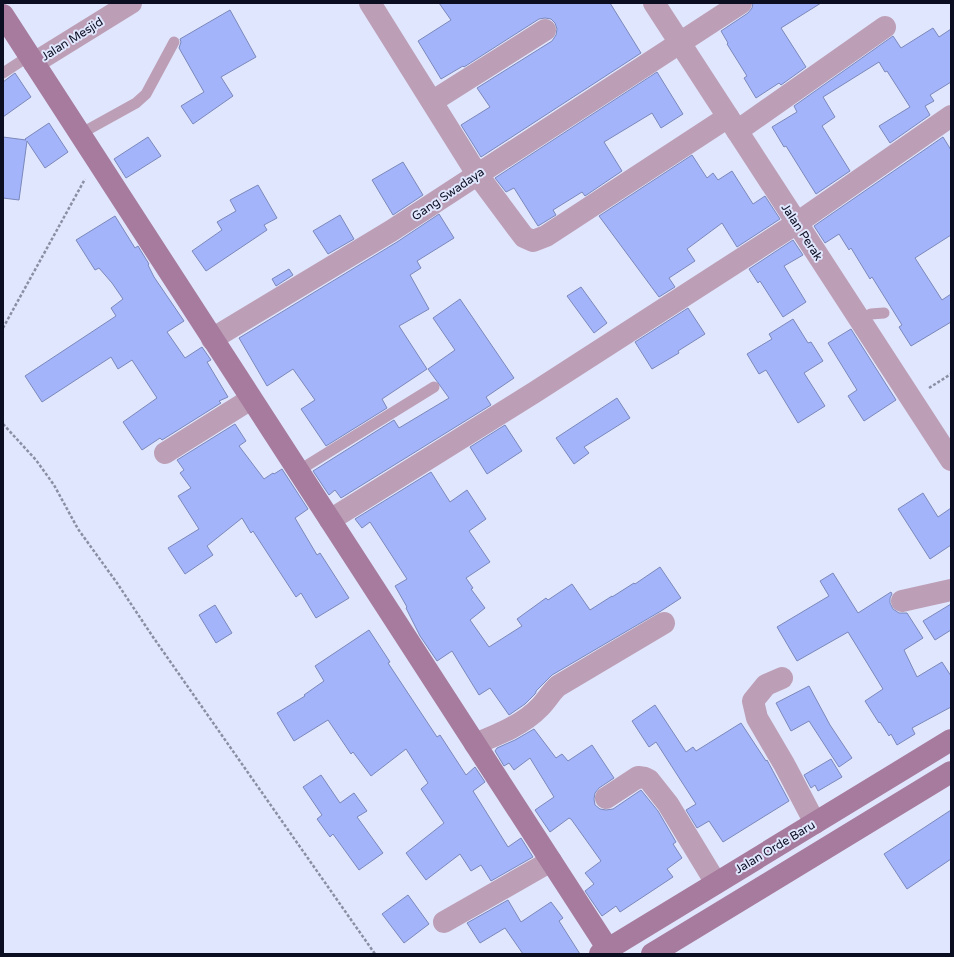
<svg xmlns="http://www.w3.org/2000/svg" width="954" height="957" font-family="'Varela Round',sans-serif">
  <style>
    .building { fill: #a3b4fb; stroke: #7b88bb }
    .lines { fill: none; stroke-linecap: round; stroke-linejoin: round }
    .path { stroke: #8a8fa4; stroke-width: 2.5; stroke-dasharray: 3 2; stroke-linecap: butt }
    .lane { stroke: #bc9fb6; stroke-width: 11 }
    .street { stroke: #bc9fb6; stroke-width: 22 }
    .secondary { stroke: #a67b9d; stroke-width: 22 }
    .labels { text-anchor: middle; dominant-baseline: central; stroke-width: 4; stroke-linejoin: round; paint-order: stroke }
    .street-label { font-size: 12px; fill: #0b0e21; stroke: #e0e6fd }
  </style>
  <rect width="100%" height="100%" fill="#e0e6fd"/>
  <g class="building">
    <polygon points="439,3 610,3 641,53 481,157 461,125 490,107 477,88 552,41 556,35 557,29 555,23 551,19 545,18 539,19 464,67 463,66 441,79 418,41 451,20"/>
    <polygon points="753,3 821,3 781,28 806,67 781,85 779,83 756,98 744,78 747,76 727,44 728,43 721,31 748,13 752,8"/>
    <polygon points="230,10 256,57 221,77 233,96 193,124 181,106 204,92 179,48 181,42 180,39"/>
    <polygon points="933,28 939,37 951,29 951,82 930,95 934,101 925,106 930,115 890,143 879,126 910,107 887,71 885,72 879,62 823,97 835,117 822,126 850,171 816,194 786,146 784,147 772,127 797,112 794,106 893,36 901,48"/>
    <polygon points="657,72 683,114 661,128 652,113 604,142 622,171 585,196 582,192 553,210 556,215 538,226 514,188 506,192 495,178"/>
    <polygon points="15,73 31,97 3,117 3,82"/>
    <polygon points="49,123 68,152 45,168 27,141 19,200 3,198 3,137 26,140 25,139"/>
    <polygon points="148,137 161,156 126,178 114,159"/>
    <polygon points="943,137 951,150 951,235 915,258 942,300 951,294 951,322 911,346 899,327 902,325 872,277 870,279 851,248 849,250 839,234 825,243 814,226"/>
    <polygon points="692,155 707,178 713,173 718,180 732,171 753,204 765,196 780,219 737,247 722,223 687,249 695,261 669,278 675,287 659,297 599,216"/>
    <polygon points="403,162 423,195 393,215 372,180"/>
    <polygon points="258,185 277,218 264,225 267,230 206,271 192,251 222,230 217,222 236,211 230,200"/>
    <polygon points="439,214 454,238 417,261 421,268 410,275 429,309 399,326 427,369 382,399 387,408 326,446 301,409 315,400 293,369 267,386 239,338 397,242"/>
    <polygon points="340,215 354,239 328,254 313,231"/>
    <polygon points="115,216 135,248 138,246 141,251 149,264 148,265 154,277 184,321 167,332 185,358 202,347 211,360 207,362 228,397 219,401 221,403 162,440 160,438 142,450 123,422 157,398 132,360 118,369 111,357 42,402 25,376 116,316 111,308 123,299 112,283 99,268 95,270 76,240"/>
    <polygon points="793,240 803,255 784,266 806,302 783,317 760,281 758,283 749,269"/>
    <polygon points="289,269 293,275 276,286 272,279"/>
    <polygon points="581,287 607,323 594,333 567,296"/>
    <polygon points="460,299 514,378 486,397 491,405 341,498 335,490 329,495 313,471 394,420 399,428 449,398 428,369 455,350 433,318"/>
    <polygon points="688,308 705,334 678,351 679,353 652,369 635,342"/>
    <polygon points="793,319 808,343 811,342 823,361 804,373 825,406 798,423 766,370 759,374 747,354 772,339 769,334"/>
    <polygon points="851,329 896,400 864,421 848,396 857,390 828,343"/>
    <polygon points="617,398 630,418 584,447 589,453 574,464 556,438"/>
    <polygon points="235,424 246,441 239,446 264,479 273,473 274,474 282,469 308,509 295,518 317,555 320,553 349,598 316,618 301,593 296,597 253,531 251,533 242,518 207,546 213,555 185,574 168,548 199,529 178,496 191,488 180,473 184,470 177,460"/>
    <polygon points="505,425 522,451 487,474 470,447"/>
    <polygon points="431,472 450,502 467,490 486,519 469,531 490,562 466,578 473,588 471,589 485,608 470,620 489,647 522,626 517,619 546,598 548,600 572,584 590,610 612,596 612,597 634,583 635,584 660,567 681,598 661,611 552,675 536,691 536,692 535,694 525,704 509,715 490,688 479,695 452,651 437,661 420,636 406,608 407,607 395,586 407,579 370,522 362,528 355,519"/>
    <polygon points="923,493 938,517 951,508 951,545 930,559 898,509"/>
    <polygon points="833,573 858,613 891,592 892,594 890,598 890,603 893,609 899,613 907,613 923,638 904,650 917,677 942,662 951,676 951,707 912,728 915,734 897,745 891,734 889,736 880,722 879,723 865,701 883,689 848,632 797,661 777,627 829,596 820,581"/>
    <polygon points="951,604 951,630 935,640 923,621"/>
    <polygon points="215,605 232,633 216,643 199,615"/>
    <polygon points="369,630 390,662 388,663 437,737 440,735 466,775 475,767 485,782 473,791 508,847 521,838 533,857 491,881 481,865 471,871 460,854 426,880 406,853 444,823 421,789 428,783 406,749 371,776 353,752 351,754 328,720 294,741 277,713 305,696 304,695 324,681 315,666"/>
    <polygon points="809,686 830,725 852,758 839,767 809,721 791,731 776,703"/>
    <polygon points="655,705 686,752 693,747 696,751 741,723 766,761 767,760 789,801 723,842 709,821 697,828 686,810 696,804 656,742 649,747 632,721"/>
    <polygon points="534,729 556,758 562,754 568,761 592,745 614,778 599,788 595,793 594,799 595,805 600,809 606,810 613,809 641,790 658,811 676,842 673,844 682,858 667,869 673,877 620,912 616,906 602,916 585,891 594,884 585,873 601,861 571,819 569,818 550,832 535,810 554,797 530,758 514,770 509,763 504,766 495,751 497,748 515,740"/>
    <polygon points="831,759 842,777 818,791 815,785 811,788 804,775"/>
    <polygon points="321,775 340,803 354,793 367,811 357,817 383,853 359,870 333,834 330,837 317,819 322,815 303,787"/>
    <polygon points="951,810 951,859 907,889 884,854"/>
    <polygon points="408,895 429,924 404,943 382,914"/>
    <polygon points="508,900 521,922 551,902 563,918 559,921 580,954 523,954 505,928 480,943 467,923"/>
  </g>
  <g class="lines">
    <g class="path">
      <polyline points="3,328 85,179"/>
      <polyline points="929,388 951,374"/>
      <polyline points="3,424 36,460 54,485 78,529 117,583 153,637 375,954"/>
    </g>
    <g class="lane">
      <polyline points="3,73 29,56"/>
      <polyline points="80,134 136,103 146,94 174,42"/>
      <polyline points="859,320 871,314 884,313"/>
      <polyline points="298,471 434,387"/>
    </g>
    <g class="street">
      <polyline points="370,3 477,174 524,237 533,241 546,236 728,117"/>
      <polyline points="654,3 951,460"/>
      <polyline points="34,63 131,3"/>
      <polyline points="433,101 545,30"/>
      <polyline points="737,131 885,27"/>
      <polyline points="212,339 391,231 741,3"/>
      <polyline points="165,453 251,399"/>
      <polyline points="330,520 535,392 797,223 951,116"/>
      <polyline points="902,601 951,590"/>
      <polyline points="782,678 766,685 753,701 757,718 784,764 815,823"/>
      <path d="M 475,744 C 497,735 523,725 540,707 C 547,700 551,692 558,686 L 664,623"/>
      <polyline points="606,798 638,777 645,778 649,780 668,804 716,883"/>
      <polyline points="444,922 551,861"/>
    </g>
    <g class="secondary">
      <polyline points="3,15 608,949"/>
      <polyline points="600,954 951,740"/>
      <polyline points="652,954 951,772"/>
    </g>
  </g>
  <g class="labels">
    <g class="street-label">
      <text transform="translate(72 39) rotate(-32)">Jalan Mesjid</text>
      <text transform="translate(448 194) rotate(-34)">Gang Swadaya</text>
      <text transform="translate(802 232) rotate(57)">Jalan Perak</text>
      <text transform="translate(775 847) rotate(-31)">Jalan Orde Baru</text>
    </g>
  </g>
  <rect width="954" height="957" fill="none" stroke="#0b0e21" stroke-width="8"/>
</svg>
